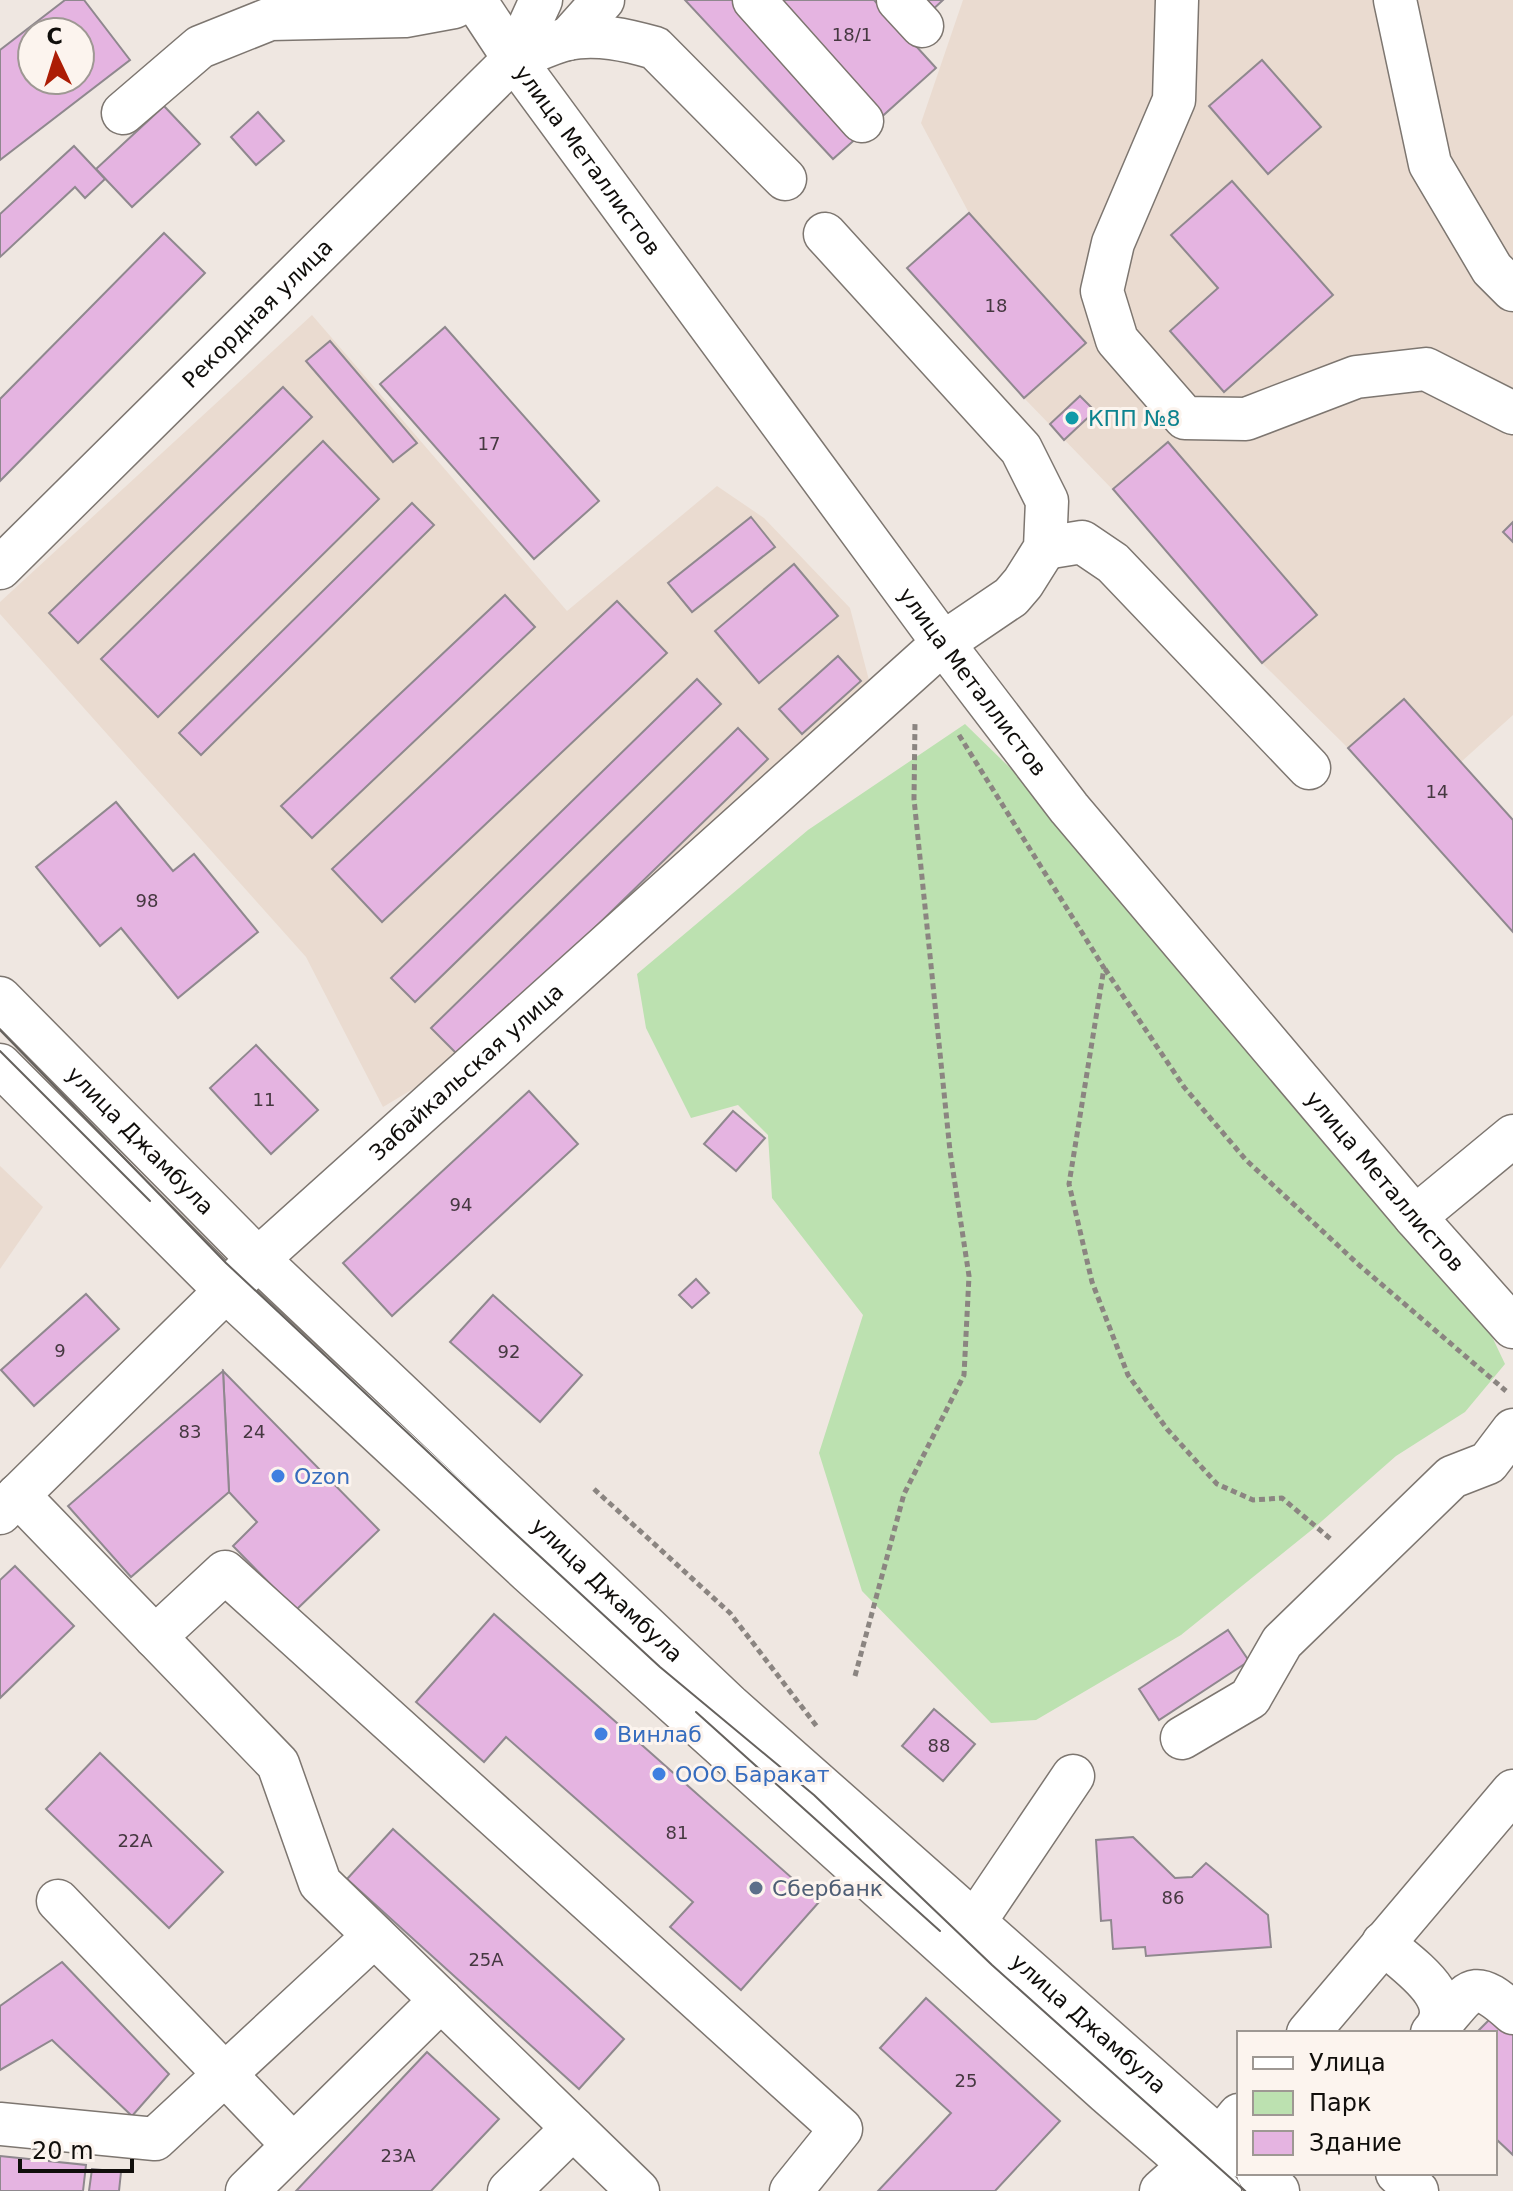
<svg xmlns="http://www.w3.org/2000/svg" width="1513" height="2191" font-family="'DejaVu Sans',sans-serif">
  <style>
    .built { fill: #eadbd0 }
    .green { fill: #bce1b0 }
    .building { fill: #e5b4e1; stroke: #8f888e; stroke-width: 2; fill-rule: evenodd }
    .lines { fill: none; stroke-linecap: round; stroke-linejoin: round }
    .minor-casing { stroke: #7d7670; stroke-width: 45 }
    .path { stroke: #8b8581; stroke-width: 5; stroke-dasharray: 6 4; stroke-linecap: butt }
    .minor { stroke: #fff; stroke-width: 42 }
    .tram { stroke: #66625e; stroke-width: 2 }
    .culture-dot { fill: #0f9aa8; stroke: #fcf4ee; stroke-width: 3 }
    .shop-dot { fill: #3f7fe0; stroke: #fcf4ee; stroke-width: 3 }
    .service-dot { fill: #5c6f8a; stroke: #fcf4ee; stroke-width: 3 }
    .labels { text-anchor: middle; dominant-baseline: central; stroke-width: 6; stroke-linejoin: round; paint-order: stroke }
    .number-label { font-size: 18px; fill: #453840 }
    .street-label { font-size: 22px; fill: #100e0b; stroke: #fcf4ee }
    .culture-label { font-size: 22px; fill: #0d838f; stroke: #fcf4ee; text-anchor: start }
    .shop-label { font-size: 22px; fill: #366cbe; stroke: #fcf4ee; text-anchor: start }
    .service-label { font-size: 22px; fill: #4e5e75; stroke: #fcf4ee; text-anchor: start }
  </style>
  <rect width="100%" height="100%" fill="#efe7e1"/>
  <g class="built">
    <polygon points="963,0 1513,0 1513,715 1461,762 1404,699 1348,748 1262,663 1113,490 1024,398 907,268 969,213 921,123"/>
    <polygon points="312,315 567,611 717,486 764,518 850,608 870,684 453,1065 383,1107 306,957 0,614 0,602"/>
    <polygon points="0,1166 43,1207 0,1269"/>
  </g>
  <polygon class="green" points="965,724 1079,835 1487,1326 1505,1364 1465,1412 1396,1456 1314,1528 1181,1635 1036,1720 991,1723 862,1591 819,1453 863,1315 772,1198 768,1135 738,1105 691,1118 646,1028 637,974 808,830"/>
  <g class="building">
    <path d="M 65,0 L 84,0 L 130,60 L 0,160 L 0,50 ZM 32,32 L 80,32 L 80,80 L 32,80 Z"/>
    <polygon points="685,0 735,0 860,135 833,159"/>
    <polygon points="769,0 874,0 936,68 877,121"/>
    <polygon points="918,0 943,0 929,13"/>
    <polygon points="1262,60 1321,127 1268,174 1209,106"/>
    <polygon points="164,106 200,144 132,207 96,169"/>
    <polygon points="258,112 284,141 256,165 231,137"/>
    <polygon points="74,146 105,179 85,198 75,187 0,257 0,214"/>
    <polygon points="1232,181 1333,295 1224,392 1170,331 1218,288 1171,235"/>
    <polygon points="969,213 1086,343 1024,398 907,268"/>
    <polygon points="164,233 205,273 0,481 0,399"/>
    <polygon points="445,327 599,501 534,559 380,384"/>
    <polygon points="330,341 417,443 393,462 306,361"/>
    <polygon points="283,387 312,417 78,643 49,613"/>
    <polygon points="1080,396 1095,411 1064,440 1050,424"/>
    <polygon points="323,441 379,499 158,717 101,659"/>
    <polygon points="1168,442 1317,615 1262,663 1113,489"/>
    <polygon points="412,503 434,525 201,755 179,733"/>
    <polygon points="751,517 775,547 692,612 668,583"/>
    <polygon points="1513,522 1513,542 1503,532"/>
    <polygon points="794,564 838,616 759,683 715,631"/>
    <polygon points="505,595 535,627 312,838 281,806"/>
    <polygon points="617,601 667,653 382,922 332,869"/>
    <polygon points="838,656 861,681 802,734 779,709"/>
    <polygon points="697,679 721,704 415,1002 391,978"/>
    <polygon points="1404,699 1513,820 1513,932 1348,748"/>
    <polygon points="738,728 768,759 461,1058 431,1028"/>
    <polygon points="116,802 173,871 194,854 258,932 178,998 121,928 100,946 36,867"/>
    <polygon points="256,1045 318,1110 271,1154 210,1088"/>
    <polygon points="529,1091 578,1144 392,1316 343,1263"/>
    <polygon points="733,1111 765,1138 736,1171 704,1144"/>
    <polygon points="696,1279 709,1293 692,1308 679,1295"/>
    <polygon points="86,1294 119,1329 34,1406 1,1370"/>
    <polygon points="493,1295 582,1375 540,1422 450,1342"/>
    <polygon points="223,1371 379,1530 296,1610 233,1546 257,1522 229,1492"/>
    <polygon points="223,1371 229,1492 131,1577 68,1506"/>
    <polygon points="15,1566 74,1626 0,1698 0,1580"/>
    <polygon points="494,1614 819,1902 741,1990 670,1927 693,1902 506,1737 484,1762 416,1702"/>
    <polygon points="1228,1630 1249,1661 1159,1720 1139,1689"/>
    <polygon points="934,1709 975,1744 943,1781 902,1746"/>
    <polygon points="100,1753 223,1872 169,1928 46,1809"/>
    <polygon points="393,1829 624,2039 579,2089 347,1879"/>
    <polygon points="1133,1837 1175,1878 1192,1877 1206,1863 1268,1915 1271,1947 1146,1956 1145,1947 1113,1949 1111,1920 1101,1921 1096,1840"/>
    <polygon points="62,1962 169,2074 132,2116 52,2040 0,2070 0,2006"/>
    <polygon points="926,1998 1060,2121 995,2191 878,2191 951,2113 880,2048"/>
    <polygon points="1495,2014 1513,2031 1513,2155 1495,2138 1495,2033 1476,2033"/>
    <polygon points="427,2052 499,2119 431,2191 296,2191"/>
    <polygon points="0,2156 86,2165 83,2191 0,2191"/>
    <polygon points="92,2169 121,2172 119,2191 89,2191"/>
  </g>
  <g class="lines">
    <g class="minor-casing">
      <g id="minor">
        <path id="s1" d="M 475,0 L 514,59 L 943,643 L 1069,808 L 1415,1217 L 1513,1327"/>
        <polyline points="754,0 862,121"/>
        <polyline points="898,0 922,26"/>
        <polyline points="1177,0 1174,100 1113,243 1102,291 1117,340 1185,418 1246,419 1356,377 1426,369 1513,413"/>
        <polyline points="1395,0 1430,164 1492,269 1513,290"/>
        <polyline points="568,39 603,0"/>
        <path d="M 514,59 C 531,53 550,43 567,39 C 597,33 627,40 655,48 L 785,179"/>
        <polyline points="123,113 200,47 270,19 405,16 454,7 467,0"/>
        <polyline points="1045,548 1082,542 1113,563 1309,768"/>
        <path id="s2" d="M 0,568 L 514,59 L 541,0"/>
        <path id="s3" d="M 0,998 L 258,1259 L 729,1705 L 1239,2156"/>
        <polyline points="0,1065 226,1291 529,1572 1107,2093 1220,2191"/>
        <polyline points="1415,1217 1513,1136"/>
        <polyline points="18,1495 278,1764 320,1883 638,2191"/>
        <path id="s4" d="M 0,1513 L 258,1259 L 943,643 L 1011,597 L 1023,583 L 1045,548 L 1047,501 L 1021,449 L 825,234"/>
        <polyline points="155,1637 225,1572 841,2129 791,2191"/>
        <polyline points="1182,1738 1250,1698 1282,1642 1452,1477 1488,1463 1513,1430"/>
        <polyline points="58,1901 293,2145"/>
        <polyline points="974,1923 1073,1776"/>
        <path d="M 1383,1943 C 1406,1964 1463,1999 1432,2033"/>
        <path d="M 1438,2027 C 1470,1991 1471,1975 1513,2013"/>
        <polyline points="1308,2033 1513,1791"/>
        <polyline points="0,2124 155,2139 374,1936"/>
        <polyline points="1258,2173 1278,2191"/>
        <polyline points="1397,2173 1417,2191"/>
        <polyline points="247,2191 441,2000"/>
        <polyline points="509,2191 573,2128"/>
        <polyline points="1161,2191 1220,2138 1239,2115"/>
      </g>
    </g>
    <g class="path">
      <polyline points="959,735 1104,968 1069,1184 1092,1282 1128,1375 1167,1429 1217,1484 1253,1500 1282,1498 1333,1541"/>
      <polyline points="1105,969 1184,1087 1246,1160 1359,1265 1506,1391"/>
      <polyline points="594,1489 730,1613 818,1728"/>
      <polyline points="855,1676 904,1494 964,1375 969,1276 950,1151 914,799 915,723"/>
    </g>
    <use href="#minor" class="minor"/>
    <g class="tram">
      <polyline points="0,1030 226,1263 506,1525 660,1667 814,1795 992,1965 1245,2191"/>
      <polyline points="0,1051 150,1201"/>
      <polyline points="696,1712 940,1931"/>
    </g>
  </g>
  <circle class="culture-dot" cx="1072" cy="418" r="8"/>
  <g class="shop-dot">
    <circle cx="278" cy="1476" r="8"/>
    <circle cx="601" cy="1734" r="8"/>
    <circle cx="659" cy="1774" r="8"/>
  </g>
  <circle class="service-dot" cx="756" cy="1888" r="8"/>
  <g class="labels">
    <g class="number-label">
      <text x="852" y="34">18/1</text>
      <text x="996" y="305">18</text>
      <text x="489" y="443">17</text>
      <text x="1437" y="791">14</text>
      <text x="147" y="900">98</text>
      <text x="264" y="1099">11</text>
      <text x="461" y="1204">94</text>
      <text x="60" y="1350">9</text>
      <text x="509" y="1351">92</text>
      <text x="190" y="1431">83</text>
      <text x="254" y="1431">24</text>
      <text x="939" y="1745">88</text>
      <text x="677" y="1832">81</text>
      <text x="135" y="1840">22А</text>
      <text x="1173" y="1897">86</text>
      <text x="486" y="1959">25А</text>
      <text x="966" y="2080">25</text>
      <text x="398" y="2155">23А</text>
    </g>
    <g class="street-label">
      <text stroke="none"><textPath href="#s1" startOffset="196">улица Металлистов</textPath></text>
      <text stroke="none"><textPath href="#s2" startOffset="362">Рекордная улица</textPath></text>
      <text stroke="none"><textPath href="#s1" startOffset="844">улица Металлистов</textPath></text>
      <text stroke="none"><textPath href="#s4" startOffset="642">Забайкальская улица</textPath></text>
      <text stroke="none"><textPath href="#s3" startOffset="200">улица Джамбула</textPath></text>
      <text stroke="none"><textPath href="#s1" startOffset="1492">улица Металлистов</textPath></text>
      <text stroke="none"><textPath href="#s3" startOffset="848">улица Джамбула</textPath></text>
      <text stroke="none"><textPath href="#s3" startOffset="1496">улица Джамбула</textPath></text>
    </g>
    <g class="culture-label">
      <text x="1088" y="418">КПП №8</text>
    </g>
    <g class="shop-label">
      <text x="294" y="1476">Ozon</text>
      <text x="617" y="1734">Винлаб</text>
      <text x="675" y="1774">ООО Баракат</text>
    </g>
    <g class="service-label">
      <text x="772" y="1888">Сбербанк</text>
    </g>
  </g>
  <rect x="1237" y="2031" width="260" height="144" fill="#fcf4ee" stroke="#9e9893" stroke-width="2"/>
  <rect x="1253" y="2057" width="40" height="12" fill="#ffffff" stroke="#9e9893" stroke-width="2"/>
  <text x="1309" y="2071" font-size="24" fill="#100e0b">Улица</text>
  <rect x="1253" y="2091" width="40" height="24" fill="#bce1b0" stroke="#9e9893" stroke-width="2"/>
  <text x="1309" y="2111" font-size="24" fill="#100e0b">Парк</text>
  <rect x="1253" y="2131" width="40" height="24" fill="#e5b4e1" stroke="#9e9893" stroke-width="2"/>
  <text x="1309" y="2151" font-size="24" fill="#100e0b">Здание</text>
  <g transform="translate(56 56) rotate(356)"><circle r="38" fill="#fcf4ee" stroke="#9e9893" stroke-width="2"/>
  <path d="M0-6L14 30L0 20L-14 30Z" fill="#ac1d05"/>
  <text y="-12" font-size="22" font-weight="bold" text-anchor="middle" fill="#100e0b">С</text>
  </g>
  <path d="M20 2159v12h112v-12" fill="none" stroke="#100e0b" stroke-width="4"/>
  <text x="32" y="2159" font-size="24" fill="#100e0b" stroke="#fcf4ee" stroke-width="6" paint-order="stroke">20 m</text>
</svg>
